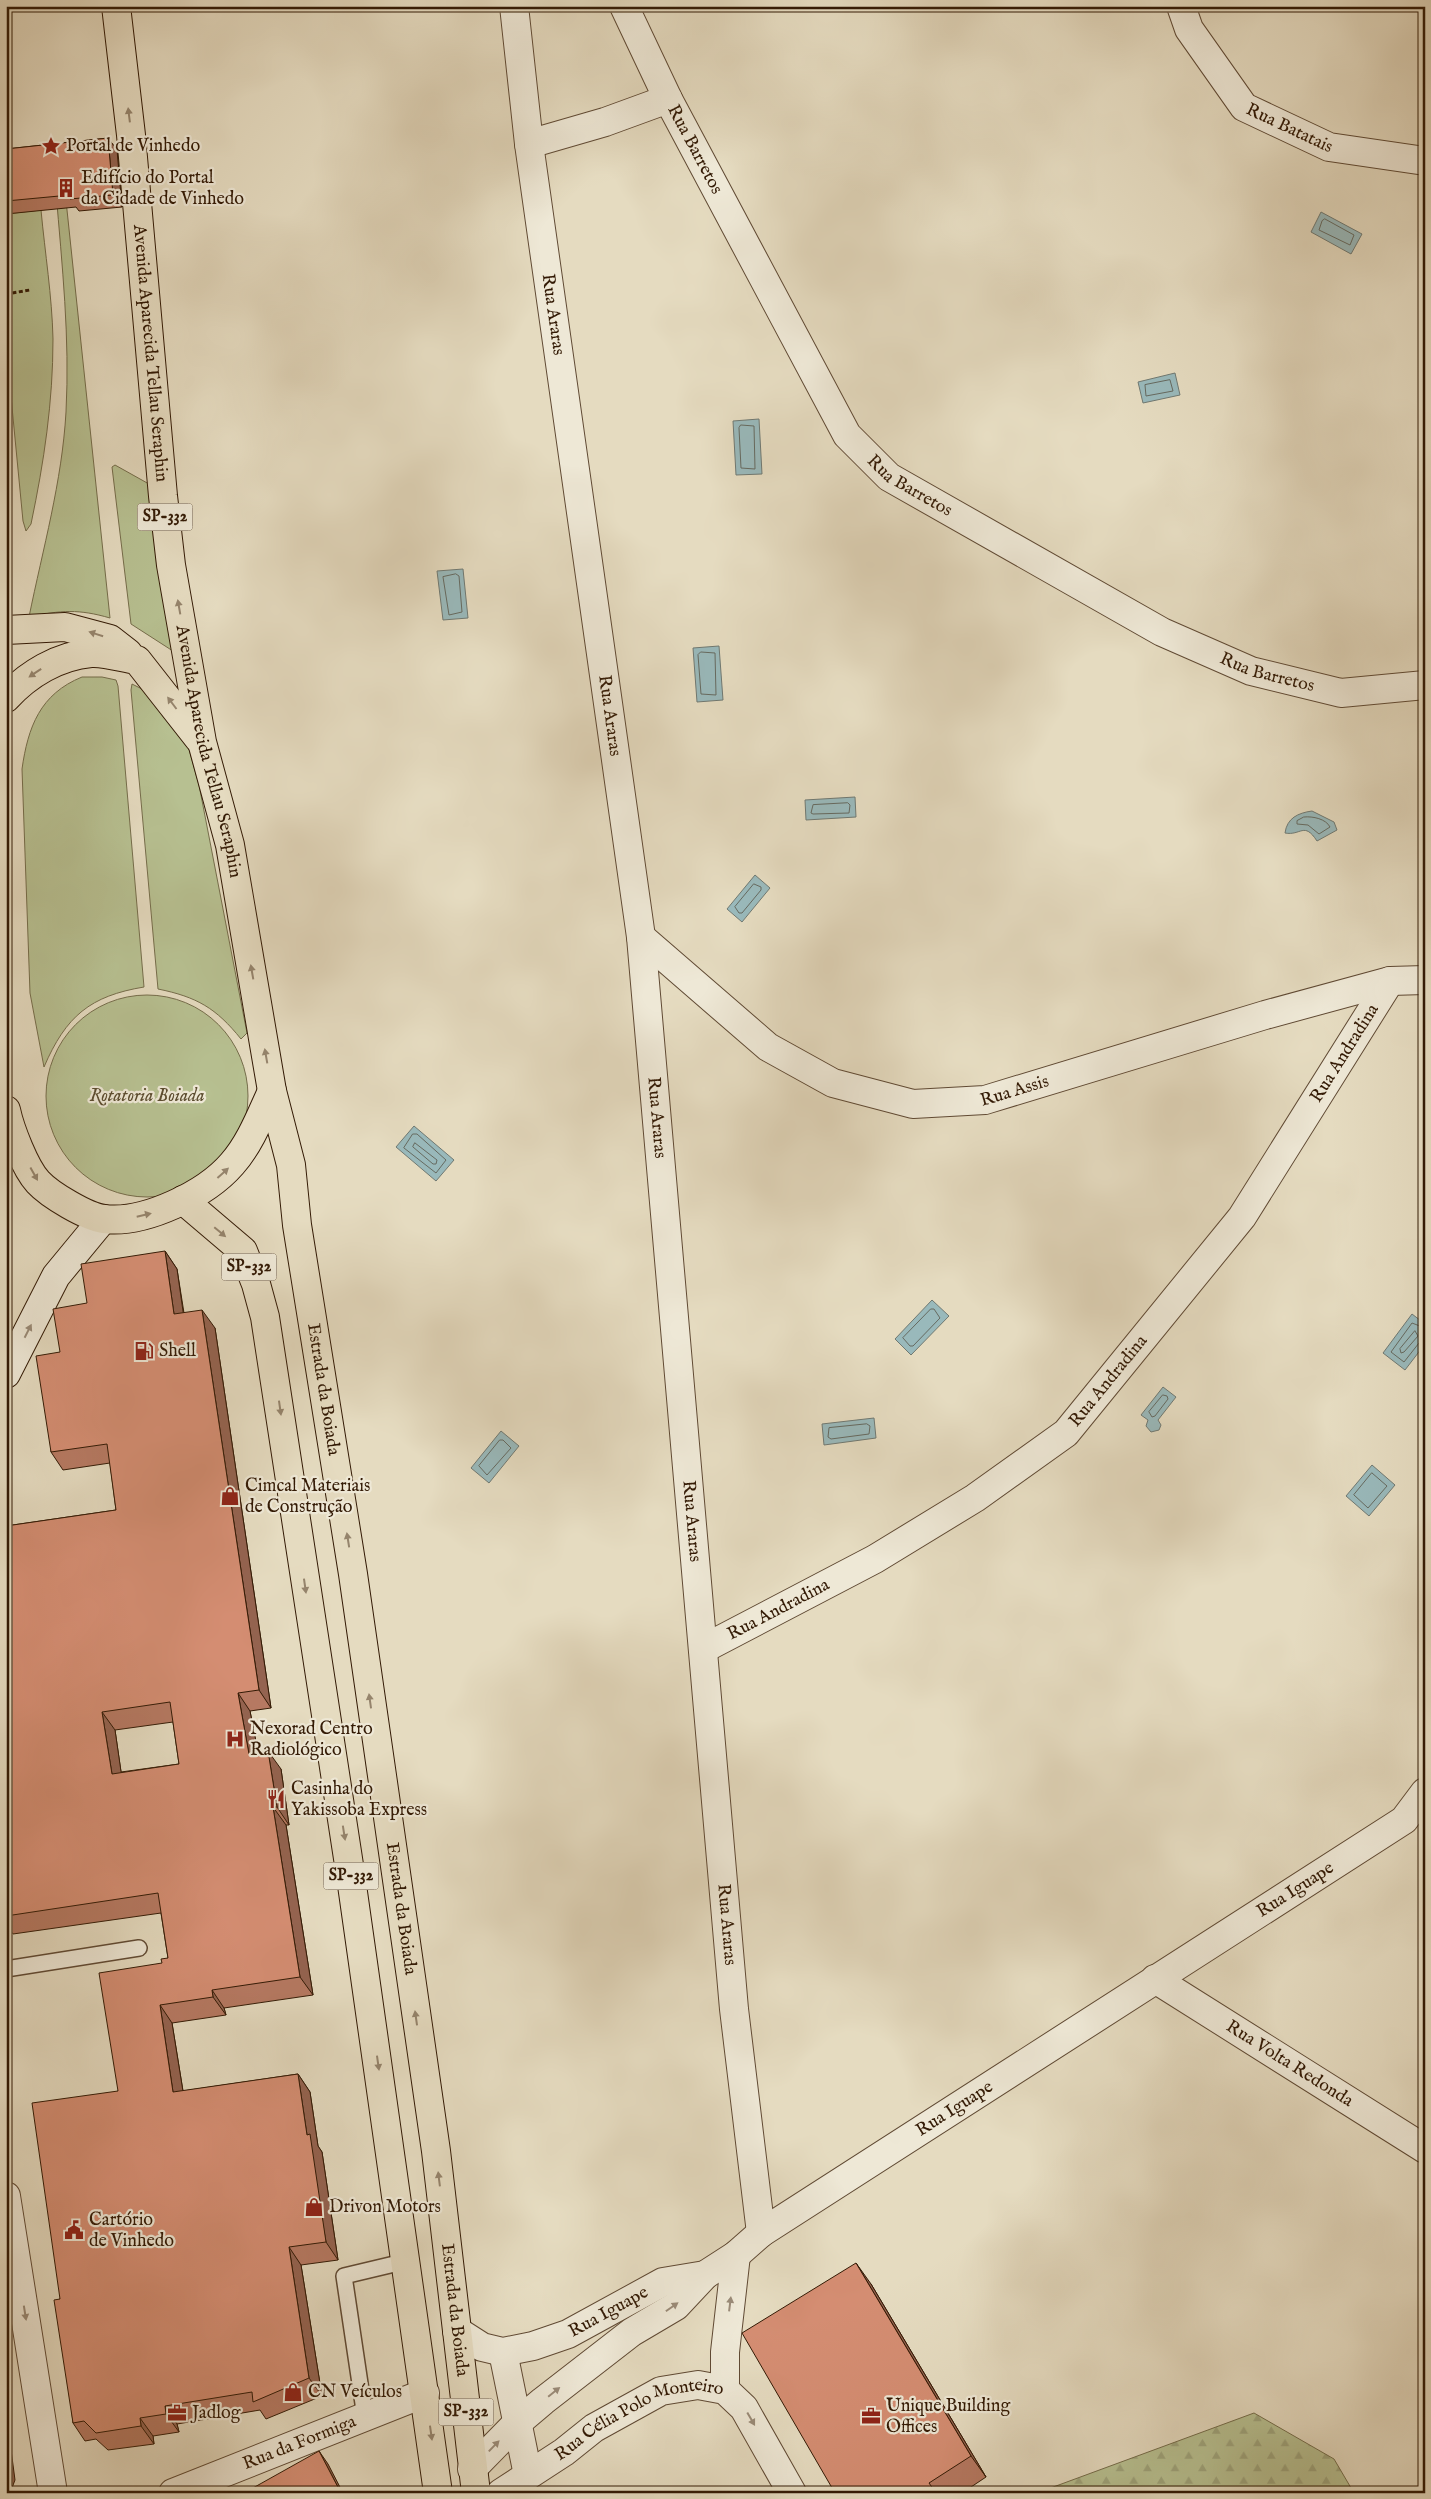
<svg xmlns="http://www.w3.org/2000/svg" width="1431" height="2499" font-family="'IM FELL English',serif">
  <style>
    .green { fill: #b7c091; stroke: #756d4b }
    .forest { fill: url(#forest-firs); stroke: #756d4b }
    .water { fill: #99b9bb; stroke: #707972 }
    .lines { fill: none; stroke-linecap: round; stroke-linejoin: round }
    .shore { stroke: #666a60; stroke-width: 1 }
    .lane-casing { stroke: #604a34; stroke-width: 18 }
    .street-casing { stroke: #604a34; stroke-width: 30 }
    .secondary-casing { stroke: #331a05; stroke-width: 30 }
    .primary-casing { stroke: #331a05; stroke-width: 30 }
    .path { stroke: #331a05; stroke-width: 3; stroke-dasharray: 4 2.5; stroke-linecap: butt }
    .lane { stroke: #eee8d6; stroke-width: 15 }
    .street { stroke: #eee8d6; stroke-width: 28 }
    .secondary { stroke: #eee8d6; stroke-width: 28 }
    .primary { stroke: #e5dbc0; stroke-width: 28 }
    .wall { fill: #b67962; stroke: #331a05; fill-rule: evenodd }
    .shaded-wall { fill: #946350; stroke: #331a05 }
    .building { fill: #d48d72; stroke: #331a05; fill-rule: evenodd }
    .oneway { fill: #95846c }
    .oneway2 { fill: #9a8b78 }
    .labels { text-anchor: middle; dominant-baseline: central; stroke-width: 4.5; stroke-linejoin: round; paint-order: stroke }
    .shield { fill: #eee8d6; stroke: #6b5844; stroke-width: 1 }
    .shield-label { font-size: 16px; font-weight: bold; fill: #331a05 }
    .street-label { font-size: 18px; fill: #331a05; stroke: #eee8d6 }
    .poi-label { font-size: 18px; fill: #331a05; stroke: #eee8d6; text-anchor: start }
    .park-label { font-size: 18px; font-style: italic; fill: #5b4c2f; stroke: #eee8d6 }
  </style>
  <defs>
    <pattern id="forest-firs" width="22" height="20" patternUnits="userSpaceOnUse" patternTransform="scale(1.25)"><rect width="22" height="20" fill="#b7c091"/><path d="M5 1l3.5 6h-7zM16 11l3.5 6h-7z" fill="#9ea47c"/></pattern>
  </defs>
  <rect width="100%" height="100%" fill="#e5dbc0"/>
  <filter id="stains"><feTurbulence type="fractalNoise" baseFrequency=".004" numOctaves="4"/><feColorMatrix values="0 0 0 0 .2 0 0 0 0 .09 0 0 0 0 .02 0 0 0 .5 -.17"/></filter>
  <radialGradient id="worn" r=".72"><stop offset=".6" stop-color="#630" stop-opacity="0"/><stop offset="1" stop-color="#630" stop-opacity=".3"/></radialGradient>
  <g class="green">
    <path d="M 65,191 L 110,618 C 79,609 61,610 29,617 C 43,548 62,482 66,412 C 70,338 62,265 56,192 Z"/>
    <path d="M 41,210 C 45,253 52,296 53,339 C 53,402 44,462 31,524 L 26,531 L 23,521 L 6,345 L 6,214 Z"/>
    <polygon points="115,465 149,484 176,653 131,624 112,467"/>
    <path d="M 82,677 L 102,677 L 116,680 L 118,686 L 144,987 C 90,996 66,1016 44,1067 L 30,993 L 22,769 C 28,727 40,694 82,677 Z"/>
    <path d="M 132,684 L 154,695 L 187,742 L 199,785 L 247,1033 L 241,1039 C 216,1008 197,997 158,989 L 131,690 Z"/>
    <circle cx="147" cy="1096" r="101"/>
  </g>
  <polygon class="forest" points="1254,2413 1334,2459 1354,2493 1037,2493"/>
  <g class="water">
    <polygon points="1321,212 1362,234 1351,254 1311,232"/>
    <polygon points="1175,373 1180,395 1143,403 1138,382"/>
    <polygon points="759,419 762,474 736,475 733,421"/>
    <polygon points="463,569 468,618 443,620 437,571"/>
    <polygon points="719,646 723,700 697,702 693,648"/>
    <polygon points="855,797 856,817 806,820 805,800"/>
    <path d="M 1312,811 L 1334,822 L 1337,830 L 1317,841 C 1304,821 1301,836 1285,833 C 1287,818 1298,813 1312,811 Z"/>
    <polygon points="755,875 770,888 742,922 727,909"/>
    <polygon points="414,1126 454,1160 436,1181 396,1147"/>
    <polygon points="932,1300 949,1316 911,1355 895,1339"/>
    <polygon points="1412,1314 1425,1324 1425,1344 1405,1370 1383,1353"/>
    <polygon points="1163,1387 1176,1397 1158,1420 1161,1425 1159,1430 1151,1432 1146,1426 1148,1420 1141,1415"/>
    <polygon points="874,1418 876,1438 824,1445 822,1424"/>
    <polygon points="501,1431 519,1446 489,1483 471,1468"/>
    <polygon points="1372,1465 1395,1485 1369,1516 1346,1496"/>
  </g>
  <g class="lines">
    <g class="shore">
      <polygon points="1325,219 1354,235 1350,245 1319,230 1322,221"/>
      <polygon points="1170,380 1173,391 1146,396 1145,385"/>
      <polygon points="741,425 754,426 755,469 741,468 739,428"/>
      <polygon points="456,574 459,576 462,612 449,615 443,577"/>
      <polygon points="701,652 715,653 716,695 701,694 698,655"/>
      <polygon points="848,803 850,805 849,813 813,814 811,813 813,805"/>
      <path d="M 1304,817 C 1313,816 1326,819 1330,827 L 1319,834 L 1308,825 L 1297,824 L 1297,821 Z"/>
      <polygon points="754,884 761,887 761,890 742,913 739,913 735,907"/>
      <polygon points="413,1134 417,1134 446,1160 436,1173 404,1148"/>
      <polygon points="415,1143 437,1160 436,1164 433,1164 413,1147"/>
      <polygon points="931,1309 934,1309 940,1318 913,1346 910,1346 903,1338"/>
      <polyline points="1425,1328 1412,1323 1391,1352 1404,1362 1419,1343 1425,1342"/>
      <polygon points="1415,1331 1418,1336 1404,1352 1401,1353 1400,1349"/>
      <polygon points="1163,1395 1167,1396 1168,1399 1155,1416 1152,1417 1149,1412"/>
      <polygon points="867,1424 870,1426 869,1434 831,1439 828,1437 829,1428"/>
      <polygon points="500,1440 503,1440 511,1448 487,1475 479,1466"/>
      <polygon points="1372,1473 1387,1486 1368,1508 1354,1495"/>
    </g>
    <g class="lane-casing">
      <g id="lane">
        <polyline points="6,1969 139,1948"/>
        <polyline points="365,2417 344,2276 407,2261"/>
      </g>
    </g>
    <g class="street-casing">
      <g id="street">
        <path id="s1" d="M 514,6 L 529,144 L 641,937 L 734,2009 L 761,2233"/>
        <path id="s2" d="M 624,6 L 668,99 L 847,435 L 889,477 L 1162,632 L 1251,671 L 1341,693 L 1425,685"/>
        <path id="s3" d="M 1181,6 L 1189,29 L 1244,107 L 1329,147 L 1425,161"/>
        <polyline points="529,144 605,122 668,99"/>
        <path id="s4" d="M 641,937 L 768,1047 L 833,1083 L 913,1104 L 985,1100 L 1265,1015 L 1390,981 L 1425,980"/>
        <path id="s5" d="M 703,1649 L 875,1559 L 975,1498 L 1066,1433 L 1242,1217 L 1390,981"/>
        <path id="s6" d="M 1155,1979 L 1425,2149"/>
        <polyline points="6,2196 53,2493"/>
        <path id="s7" d="M 457,2331 L 482,2347 L 503,2352 L 533,2346 L 568,2334 L 663,2282 L 705,2275 L 736,2255 L 761,2233 L 1404,1820 L 1425,1792"/>
        <polyline points="503,2352 528,2475"/>
        <polyline points="725,2390 725,2352 736,2255"/>
        <polyline points="472,2469 517,2423 543,2401 632,2332 676,2306 705,2275"/>
        <path id="s8" d="M 173,2493 L 425,2393"/>
        <path id="s9" d="M 501,2493 L 564,2452 L 594,2428 L 661,2391 L 698,2385 L 725,2390 L 744,2408 L 792,2493"/>
      </g>
    </g>
    <g class="secondary-casing">
      <polyline id="secondary" points="6,1374 56,1276 103,1219"/>
    </g>
    <g class="primary-casing">
      <g id="primary">
        <path id="s10" d="M 116,6 L 131,135 L 163,496 L 171,565 L 202,742 L 230,845 L 272,1091 L 291,1165 L 297,1225 L 353,1574 L 436,2151 L 476,2493"/>
        <polyline points="6,630 65,627 110,639 128,653"/>
        <path d="M 6,698 C 28,674 58,656 91,653 C 105,652 123,658 137,660 L 199,739"/>
        <path d="M 6,1110 C 10,1129 25,1168 38,1182 C 50,1195 87,1217 104,1219 C 145,1224 206,1194 232,1164 C 250,1144 261,1115 272,1091"/>
        <polyline points="183,1200 243,1251 256,1284 265,1317 351,1878 438,2493"/>
      </g>
    </g>
    <polyline class="path" points="6,294 30,290"/>
    <use href="#lane" class="lane"/>
    <use href="#street" class="street"/>
    <use href="#secondary" class="secondary"/>
    <use href="#primary" class="primary"/>
  </g>
  <g class="wall">
    <polygon points="108,138 117,150 122,207 79,211 76,207 6,214 6,149"/>
    <path d="M 165,1251 L 177,1269 L 184,1313 L 215,1328 L 271,1708 L 250,1711 L 258,1753 L 281,1769 L 289,1825 L 286,1825 L 313,1995 L 224,2008 L 226,2015 L 172,2023 L 183,2091 L 298,2074 L 310,2092 L 318,2146 L 322,2152 L 338,2260 L 301,2265 L 322,2396 L 266,2419 L 260,2410 L 177,2424 L 179,2432 L 153,2436 L 154,2444 L 108,2450 L 96,2439 L 85,2441 L 73,2423 L 60,2299 L 118,2091 L 162,1963 L 168,1958 L 161,1913 L 13,1934 L 6,1924 L 6,1526 L 116,1510 L 110,1463 L 63,1470 L 51,1452 L 60,1352 ZM 173,1722 L 179,1764 L 121,1772 L 115,1730 Z"/>
    <polygon points="871,2284 986,2477 962,2493 835,2493"/>
  </g>
  <g class="shaded-wall">
    <polygon points="108,138 117,150 122,207 113,195"/>
    <polygon points="165,1251 177,1269 186,1332 174,1314"/>
    <polygon points="202,1310 215,1328 271,1708 259,1690"/>
    <polygon points="238,1693 250,1711 262,1772 249,1754"/>
    <polygon points="102,1712 115,1730 124,1792 112,1774"/>
    <polygon points="268,1751 281,1769 289,1825 277,1807"/>
    <polygon points="273,1807 286,1825 313,1995 300,1977"/>
    <polygon points="212,1990 224,2008 226,2015 213,1997"/>
    <polygon points="160,2005 172,2023 186,2110 173,2092"/>
    <polygon points="298,2074 310,2092 318,2146 322,2152 338,2260 326,2242 307,2135"/>
    <polygon points="289,2247 301,2265 322,2396 309,2378"/>
    <polygon points="856,2263 871,2284 986,2477 971,2456"/>
    <polygon points="165,2406 177,2424 179,2432 166,2414"/>
    <polygon points="6,2412 15,2480 10,2493 6,2493"/>
    <polygon points="140,2418 153,2436 154,2444 141,2426"/>
    <polygon points="319,2451 328,2464 343,2493 341,2493"/>
  </g>
  <g class="building">
    <polygon points="108,138 113,195 70,199 70,195 6,201 6,149"/>
    <path d="M 165,1251 L 174,1314 L 202,1310 L 259,1690 L 238,1693 L 249,1754 L 268,1751 L 277,1807 L 273,1807 L 300,1977 L 212,1990 L 213,1997 L 160,2005 L 173,2092 L 298,2074 L 307,2135 L 310,2134 L 326,2242 L 289,2247 L 309,2378 L 253,2402 L 252,2392 L 165,2406 L 166,2414 L 140,2418 L 141,2426 L 96,2433 L 84,2421 L 73,2423 L 54,2300 L 60,2299 L 32,2103 L 118,2091 L 99,1973 L 162,1963 L 161,1959 L 168,1958 L 158,1893 L 6,1916 L 6,1526 L 116,1510 L 107,1444 L 51,1452 L 36,1356 L 60,1352 L 53,1309 L 87,1303 L 81,1264 ZM 170,1702 L 179,1764 L 112,1774 L 102,1712 Z"/>
    <polygon points="856,2263 971,2456 929,2483 936,2493 835,2493 742,2333"/>
    <polygon points="319,2451 341,2493 244,2493"/>
  </g>
  <defs><path id="oneway-solid" d="M-6-.8H1V-3.2L6.5 0L1 3.2V.8H-6Z" transform="scale(1.25)"/></defs>
  <g class="oneway">
    <use href="#oneway-solid" transform="translate(129 115) rotate(-97)"/>
    <use href="#oneway-solid" transform="translate(179 607) rotate(-100)"/>
    <use href="#oneway-solid" transform="translate(96 634) rotate(-162)"/>
    <use href="#oneway-solid" transform="translate(35 673) rotate(146)"/>
    <use href="#oneway-solid" transform="translate(172 703) rotate(-127)"/>
    <use href="#oneway-solid" transform="translate(252 972) rotate(-100)"/>
    <use href="#oneway-solid" transform="translate(266 1056) rotate(-100)"/>
    <use href="#oneway-solid" transform="translate(223 1173) rotate(-42)"/>
    <use href="#oneway-solid" transform="translate(34 1174) rotate(61)"/>
    <use href="#oneway-solid" transform="translate(144 1215) rotate(-13)"/>
    <use href="#oneway-solid" transform="translate(220 1232) rotate(40)"/>
    <use href="#oneway-solid" transform="translate(280 1408) rotate(82)"/>
    <use href="#oneway-solid" transform="translate(348 1540) rotate(-99)"/>
    <use href="#oneway-solid" transform="translate(305 1586) rotate(82)"/>
    <use href="#oneway-solid" transform="translate(370 1701) rotate(-98)"/>
    <use href="#oneway-solid" transform="translate(344 1833) rotate(81)"/>
    <use href="#oneway-solid" transform="translate(416 2018) rotate(-98)"/>
    <use href="#oneway-solid" transform="translate(378 2063) rotate(82)"/>
    <use href="#oneway-solid" transform="translate(439 2179) rotate(-97)"/>
    <use href="#oneway-solid" transform="translate(431 2433) rotate(82)"/>
  </g>
  <g class="oneway2">
    <use href="#oneway-solid" transform="translate(28 1331) rotate(-63)"/>
    <use href="#oneway-solid" transform="translate(730 2304) rotate(-83)"/>
    <use href="#oneway-solid" transform="translate(672 2307) rotate(-35)"/>
    <use href="#oneway-solid" transform="translate(25 2313) rotate(81)"/>
    <use href="#oneway-solid" transform="translate(554 2392) rotate(-39)"/>
    <use href="#oneway-solid" transform="translate(751 2419) rotate(60)"/>
    <use href="#oneway-solid" transform="translate(494 2446) rotate(-46)"/>
  </g>
  <defs>
    <g id="sight-bare" transform="scale(1.5)"><path d="M0-6L1.8-2.2L6-1.7L2.9 1.2L3.7 5.4L0 3.3L-3.7 5.4L-2.9 1.2L-6-1.7L-1.8-2.2Z" fill="#8f2418" stroke="#eee8d6" stroke-width="2.5" paint-order="stroke"/></g>
    <g id="building-bare" transform="scale(1.5)"><path d="M-4-6H4V6H1V3H-1V6H-4ZM-2.5-4.3h1.7v1.8h-1.7ZM.8-4.3h1.7v1.8H.8ZM-2.5-1h1.7V.8h-1.7ZM.8-1h1.7V.8H.8Z" fill="#8f2418" stroke="#eee8d6" stroke-width="2.5" paint-order="stroke"/></g>
    <g id="fuel-bare" transform="scale(1.5)"><path d="M-5.5-6h7V0h2V4h1.3V-2.5L3-4.5l.8-.8L6-3V5H2.5V1h-1V6h-7ZM-4.2-4.7v3.2H.2V-4.7Z" fill="#8f2418" stroke="#eee8d6" stroke-width="2.5" paint-order="stroke"/></g>
    <g id="shop-bare" transform="scale(1.5)"><path d="M-5-2.5h2.3a2.7 3.5 0 0 1 5.4 0H5L5.5 6h-11ZM-1.5-2.5h3a1.5 2.3 0 0 0-3 0Z" fill="#8f2418" stroke="#eee8d6" stroke-width="2.5" paint-order="stroke"/></g>
    <g id="hospital-bare" transform="scale(1.5)"><path d="M-5-5h3v3.5h4V-5h3V5h-3V1.5h-4V5h-3Z" fill="#8f2418" stroke="#eee8d6" stroke-width="2.5" paint-order="stroke"/></g>
    <g id="restaurant-bare" transform="scale(1.5)"><path d="M-5-6h1v4h1v-4h1v4h1v-4h1v5L-1.5 .5V6h-2V.5L-5-1ZM5-6V6H3V1.5H1.5Q1.5-4 5-6Z" fill="#8f2418" stroke="#eee8d6" stroke-width="2.5" paint-order="stroke"/></g>
    <g id="civic-bare" transform="scale(1.5)"><path d="M-.6-6.5H3V-4.5H.6V-3L4-1V1h2V6H-6V1h2V-1L-.6-3ZM-1.2 2.5V6h2.4V2.5Z" fill="#8f2418" stroke="#eee8d6" stroke-width="2.5" paint-order="stroke"/></g>
    <g id="office-bare" transform="scale(1.5)"><path d="M-6-3h4V-5.5h4V-3h4V5H-6ZM-1-4.5V-3h2v-1.5ZM-6 0V1H6V0Z" fill="#8f2418" stroke="#eee8d6" stroke-width="2.5" paint-order="stroke"/></g>
  </defs>
  <g fill-rule="evenodd">
    <use href="#sight-bare" x="51" y="146"/>
    <use href="#building-bare" x="66" y="188"/>
    <use href="#fuel-bare" x="144" y="1351"/>
    <use href="#shop-bare" x="230" y="1496"/>
    <use href="#hospital-bare" x="235" y="1739"/>
    <use href="#restaurant-bare" x="276" y="1799"/>
    <use href="#shop-bare" x="314" y="2207"/>
    <use href="#civic-bare" x="74" y="2230"/>
    <use href="#shop-bare" x="293" y="2392"/>
    <use href="#office-bare" x="177" y="2413"/>
    <use href="#office-bare" x="871" y="2416"/>
  </g>
  <g class="labels">
    <g class="shield">
      <rect x="137.5" y="503.5" width="55" height="27" rx="4"/>
      <rect x="221.5" y="1253.5" width="55" height="27" rx="4"/>
      <rect x="323.5" y="1862.5" width="55" height="27" rx="4"/>
      <rect x="438.5" y="2398.5" width="55" height="27" rx="4"/>
    </g>
    <g class="shield-label">
      <text x="165" y="517">SP-332</text>
      <text x="249" y="1267">SP-332</text>
      <text x="351" y="1876">SP-332</text>
      <text x="466" y="2412">SP-332</text>
    </g>
    <g class="street-label">
      <text stroke="none"><textPath href="#s3" startOffset="170">Rua Batatais</textPath></text>
      <text stroke="none"><textPath href="#s2" startOffset="160">Rua Barretos</textPath></text>
      <text stroke="none"><textPath href="#s1" startOffset="311">Rua Araras</textPath></text>
      <text stroke="none"><textPath href="#s10" startOffset="349">Avenida Aparecida Tellau Seraphin</textPath></text>
      <text stroke="none"><textPath href="#s2" startOffset="565">Rua Barretos</textPath></text>
      <text stroke="none"><textPath href="#s2" startOffset="970">Rua Barretos</textPath></text>
      <text stroke="none"><textPath href="#s1" startOffset="716">Rua Araras</textPath></text>
      <text stroke="none"><textPath href="#s10" startOffset="752">Avenida Aparecida Tellau Seraphin</textPath></text>
      <text stroke="none"><textPath href="#s5" startOffset="895">Rua Andradina</textPath></text>
      <text stroke="none"><textPath href="#s4" startOffset="428">Rua Assis</textPath></text>
      <text stroke="none"><textPath href="#s1" startOffset="1121">Rua Araras</textPath></text>
      <text stroke="none"><textPath href="#s5" startOffset="490">Rua Andradina</textPath></text>
      <text stroke="none"><textPath href="#s10" startOffset="1401">Estrada da Boiada</textPath></text>
      <text stroke="none"><textPath href="#s1" startOffset="1526">Rua Araras</textPath></text>
      <text stroke="none"><textPath href="#s5" startOffset="85">Rua Andradina</textPath></text>
      <text stroke="none"><textPath href="#s7" startOffset="975">Rua Iguape</textPath></text>
      <text stroke="none"><textPath href="#s10" startOffset="1926">Estrada da Boiada</textPath></text>
      <text stroke="none"><textPath href="#s1" startOffset="1931">Rua Araras</textPath></text>
      <text stroke="none"><textPath href="#s6" startOffset="159">Rua Volta Redonda</textPath></text>
      <text stroke="none"><textPath href="#s7" startOffset="570">Rua Iguape</textPath></text>
      <text stroke="none"><textPath href="#s10" startOffset="2331">Estrada da Boiada</textPath></text>
      <text stroke="none"><textPath href="#s7" startOffset="165">Rua Iguape</textPath></text>
      <text stroke="none"><textPath href="#s9" startOffset="160">Rua Célia Polo Monteiro</textPath></text>
      <text stroke="none"><textPath href="#s8" startOffset="136">Rua da Formiga</textPath></text>
    </g>
    <g class="poi-label">
      <text x="66" y="146">Portal de Vinhedo</text>
      <text x="81" y="178">Edifício do Portal<tspan x="81" dy="21">da Cidade de Vinhedo</tspan></text>
      <text x="159" y="1351">Shell</text>
      <text x="245" y="1486">Cimcal Materiais<tspan x="245" dy="21">de Construção</tspan></text>
      <text x="250" y="1729">Nexorad Centro<tspan x="250" dy="21">Radiológico</tspan></text>
      <text x="291" y="1789">Casinha do<tspan x="291" dy="21">Yakissoba Express</tspan></text>
      <text x="329" y="2207">Drivon Motors</text>
      <text x="89" y="2220">Cartório<tspan x="89" dy="21">de Vinhedo</tspan></text>
      <text x="308" y="2392">CN Veículos</text>
      <text x="886" y="2406">Unique Building<tspan x="886" dy="21">Offices</tspan></text>
      <text x="192" y="2413">Jadlog</text>
    </g>
    <g class="park-label">
      <text x="147" y="1096">Rotatoria Boiada</text>
    </g>
  </g>
  <rect width="1431" height="2499" fill="none" stroke="#e5dbc0" stroke-width="25"/>
  <rect x="8" y="8" width="1416" height="2484" fill="none" stroke="#331a05" stroke-width="2.5"/>
  <rect x="12" y="12" width="1406" height="2474" fill="none" stroke="#331a05"/>
  <rect width="100%" height="100%" filter="url(#stains)"/>
  <rect width="100%" height="100%" fill="url(#worn)"/>
</svg>
